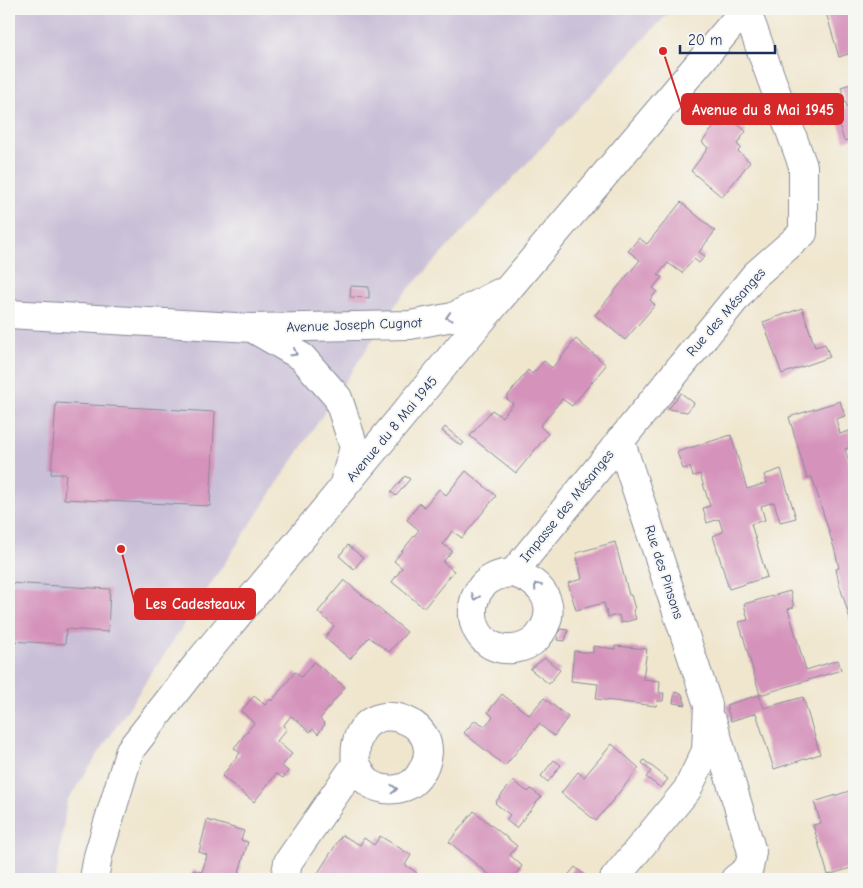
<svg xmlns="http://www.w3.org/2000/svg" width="863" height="888" font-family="'Comic Neue',sans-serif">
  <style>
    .industrial { fill: #c9bfd7 }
    .building { fill: #d593bb }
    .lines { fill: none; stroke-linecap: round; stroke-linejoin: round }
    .street-casing { stroke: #868a96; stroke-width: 30 }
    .street { stroke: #fff; stroke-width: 28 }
    .oneway { stroke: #8d97ae }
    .labels { text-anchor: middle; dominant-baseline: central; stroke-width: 4; stroke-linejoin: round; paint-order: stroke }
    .street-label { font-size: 14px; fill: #1b2f5e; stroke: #f6f6f2 }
    .leader { fill: none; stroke: #d62828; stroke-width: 2 }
    .callout-dot { fill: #d62828; stroke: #f6f6f2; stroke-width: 2 }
    .callout { fill: #d62828; stroke: #d62828; stroke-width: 2 }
    .callout-label { font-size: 15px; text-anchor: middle; font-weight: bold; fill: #fff }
  </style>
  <rect width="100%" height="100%" fill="#f6f6f2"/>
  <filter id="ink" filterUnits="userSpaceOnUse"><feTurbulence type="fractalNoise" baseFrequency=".02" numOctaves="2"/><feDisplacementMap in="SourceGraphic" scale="10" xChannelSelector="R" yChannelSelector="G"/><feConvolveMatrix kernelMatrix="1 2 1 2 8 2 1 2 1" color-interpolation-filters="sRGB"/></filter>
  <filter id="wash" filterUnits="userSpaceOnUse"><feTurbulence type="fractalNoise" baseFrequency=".0096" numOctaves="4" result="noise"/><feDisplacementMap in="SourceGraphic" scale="20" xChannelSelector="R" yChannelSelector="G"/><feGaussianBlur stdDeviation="1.12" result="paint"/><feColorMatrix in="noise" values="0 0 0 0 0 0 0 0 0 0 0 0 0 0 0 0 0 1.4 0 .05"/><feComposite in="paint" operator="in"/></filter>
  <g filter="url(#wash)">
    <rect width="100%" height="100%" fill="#f0e6ce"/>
    <polygon class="industrial" points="9,9 672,9 401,297 67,801 56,879 9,879"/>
    <g id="blocks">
      <g class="building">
        <polygon points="825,9 854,9 854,52 839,57"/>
        <polygon points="854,83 854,138 844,141 835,111 847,107 841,87"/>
        <polygon points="724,114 746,131 737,144 741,148 738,151 750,162 722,197 691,171 708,148 702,142"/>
        <polygon points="681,202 715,231 699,252 705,256 699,263 694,259 682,273 668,263 658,275 662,277 653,288 657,291 650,300 655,305 625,340 595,315 640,260 628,251 639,238 647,244"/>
        <polygon points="351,286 369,287 369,298 350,297"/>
        <polygon points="802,308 815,347 825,344 830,357 782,374 763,322"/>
        <polygon points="576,339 606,365 572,406 562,399 540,426 548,434 516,473 470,436 492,410 502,417 513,404 506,398 528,370 532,374 544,361 552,368"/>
        <polygon points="681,393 694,403 693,405 687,412 668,409"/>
        <polygon points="840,401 845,416 836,419 840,434 849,431 854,447 845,449 850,465 854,464 854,632 839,583 836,569 839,568 835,551 812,477 807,478 789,417"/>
        <polygon points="56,403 215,412 210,506 64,499 66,474 51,474"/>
        <polygon points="445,427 464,443 461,446 442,431"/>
        <polygon points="731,435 747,489 767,483 764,475 781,469 796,518 780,522 774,502 761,506 765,520 751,524 767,577 729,589 713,536 723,532 719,519 707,523 703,508 710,506 700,474 693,476 690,467 683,469 677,452"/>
        <polygon points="466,471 496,496 462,538 452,531 443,544 452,551 443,562 454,571 424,608 392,582 402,568 394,561 419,530 407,520 409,517 420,503 424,507 439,489 446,495"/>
        <polygon points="405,476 410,479 396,496 391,492"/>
        <polygon points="615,542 629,595 631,595 635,609 633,610 636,619 621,623 619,615 608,617 604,603 576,610 568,583 582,579 576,553"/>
        <polygon points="348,545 363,558 354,569 339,556"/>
        <polygon points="344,580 407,632 389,652 369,637 350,659 325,638 334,626 318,612"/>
        <polygon points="9,583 110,589 108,632 66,629 65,644 9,641"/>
        <polygon points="790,591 794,607 788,609 806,670 838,660 841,670 760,695 739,622 748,620 744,604"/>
        <polygon points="560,629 568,630 565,641 557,640"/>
        <polygon points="593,646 615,649 615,646 647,649 643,679 660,681 659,693 664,693 663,701 657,701 656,706 596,699 598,684 571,681 574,651 593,653"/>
        <polygon points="545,658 560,670 549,684 530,669"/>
        <polygon points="314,662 345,687 320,719 325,724 318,734 313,729 310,732 291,716 283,726 287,729 277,741 292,754 282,766 288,771 283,778 276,774 254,802 222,776 240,753 234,748 254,723 241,711 254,696 265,705 270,699 272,701 295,672 301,677"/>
        <polygon points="675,692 682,694 686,705 673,703"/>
        <polygon points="502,694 529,715 544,698 568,717 554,736 539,724 505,766 464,733 475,720 485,726 493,717 488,712"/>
        <polygon points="759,695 764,708 803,697 820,754 774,769 756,713 731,721 726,705"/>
        <polygon points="612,744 639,768 596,821 561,793 578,772 584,777"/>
        <polygon points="554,760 561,765 548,782 541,776"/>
        <polygon points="644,760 668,779 661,788 646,777 651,771 642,763"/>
        <polygon points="513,781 528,792 531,789 541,797 516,828 506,820 510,815 495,803"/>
        <polygon points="853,790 854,867 828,875 813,825 821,823 814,802"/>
        <polygon points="474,811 517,846 510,855 522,866 512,879 490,879 492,877 449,842"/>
        <polygon points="207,820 244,831 241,840 248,842 237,879 191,879 193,870 202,872 207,855 199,852"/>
        <polygon points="342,835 360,845 364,838 374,845 380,836 411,855 405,865 416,872 418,879 347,879 337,873 332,879 321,879 316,876"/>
        <polygon points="575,867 587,877 585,879 565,879"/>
      </g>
    </g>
  </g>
  <g filter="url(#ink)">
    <use href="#blocks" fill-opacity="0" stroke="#868a96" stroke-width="1"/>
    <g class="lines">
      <g class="street-casing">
        <g id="street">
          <polyline points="9,314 252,328 410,325 453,317 499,293"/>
          <polyline points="252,328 302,357 338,398 354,447 344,483"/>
          <path d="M 513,573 C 545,582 561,610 537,638 C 530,645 522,648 513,649 C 463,654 456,575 513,573 L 755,275 L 803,233 L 803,166 L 746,9"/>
          <polyline points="713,723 752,852 749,868 735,879"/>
          <polyline points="94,879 98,856 130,750 198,663 470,334 745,9"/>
          <path d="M 285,879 L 288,862 L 356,764 C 347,684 458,718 420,774 C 410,791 386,794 369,783 C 364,779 360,770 356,764"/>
          <polyline points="614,879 687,790 706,751 708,705 620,440"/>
        </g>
      </g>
      <use href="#street" class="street"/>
    </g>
    <defs><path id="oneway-chevron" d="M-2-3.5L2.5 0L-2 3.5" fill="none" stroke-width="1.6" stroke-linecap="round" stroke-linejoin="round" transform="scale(1.25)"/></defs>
    <g class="oneway">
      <use href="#oneway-chevron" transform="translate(449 317) rotate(164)"/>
      <use href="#oneway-chevron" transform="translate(294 353) rotate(30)"/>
      <use href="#oneway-chevron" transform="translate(537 586) rotate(-130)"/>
      <use href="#oneway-chevron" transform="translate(475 597) rotate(112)"/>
      <use href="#oneway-chevron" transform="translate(394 789) rotate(-2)"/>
    </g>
  </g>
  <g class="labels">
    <g class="street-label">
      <text transform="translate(726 312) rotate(-49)">Rue des Mésanges</text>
      <text transform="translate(354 325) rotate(-2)">Avenue Joseph Cugnot</text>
      <text transform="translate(392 429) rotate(-50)">Avenue du 8 Mai 1945</text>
      <text transform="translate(567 506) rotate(-51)">Impasse des Mésanges</text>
      <text transform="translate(664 572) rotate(72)">Rue des Pinsons</text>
    </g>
  </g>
  <path class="leader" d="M663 51L682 109M121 549L135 604"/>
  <g class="callout-dot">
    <circle cx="663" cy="51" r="5"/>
    <circle cx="121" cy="549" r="5"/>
  </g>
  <g class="callout">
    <rect x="682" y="94" width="161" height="30" rx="5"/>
    <rect x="135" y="589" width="120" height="30" rx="5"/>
  </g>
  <g class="callout-label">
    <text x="763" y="115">Avenue du 8 Mai 1945</text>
    <text x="195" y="609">Les Cadesteaux</text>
  </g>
  <rect width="863" height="888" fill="none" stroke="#f6f6f2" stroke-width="30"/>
  <path d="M680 45v8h95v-8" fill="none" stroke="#1b2f5e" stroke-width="2.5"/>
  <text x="688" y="45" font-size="15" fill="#1b2f5e" stroke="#f6f6f2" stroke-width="4" paint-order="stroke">20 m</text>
</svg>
